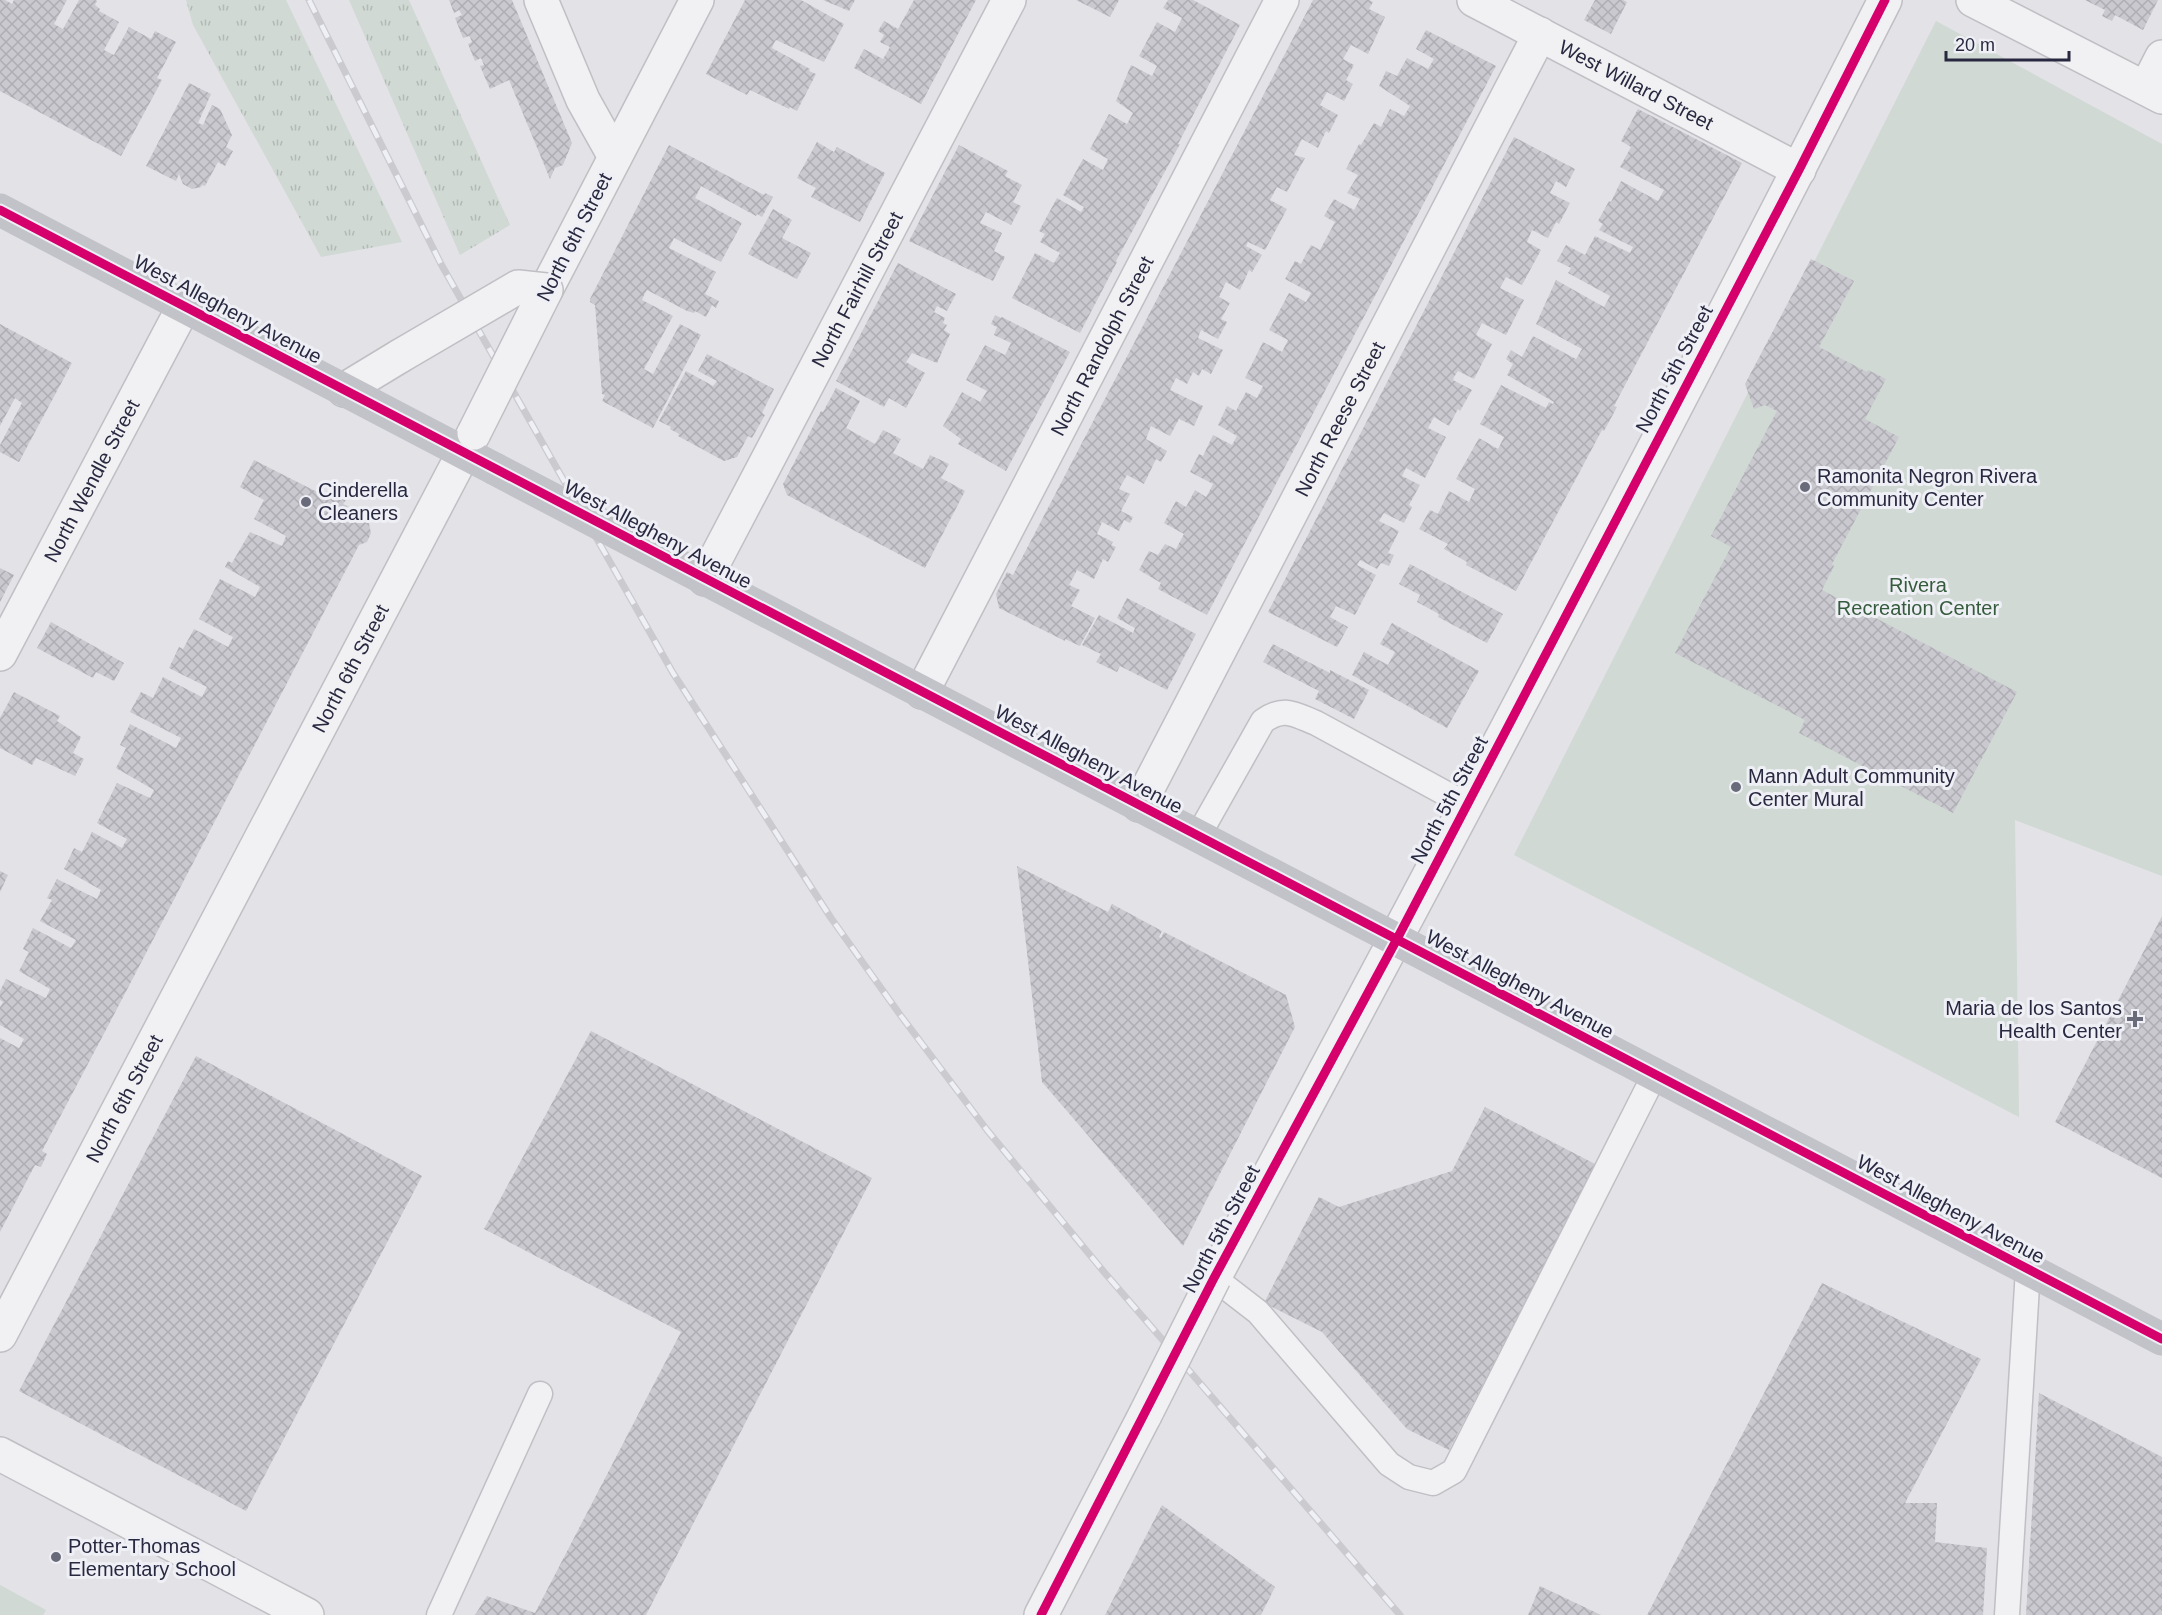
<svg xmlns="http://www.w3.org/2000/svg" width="2162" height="1615" font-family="Arial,sans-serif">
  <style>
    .grass { fill: url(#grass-tufts) }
    .park { fill: #d0d9d3 }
    .building { fill: url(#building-cross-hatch) }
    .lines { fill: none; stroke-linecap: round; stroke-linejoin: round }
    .service-casing { stroke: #bfbfc4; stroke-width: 27 }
    .minor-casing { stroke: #bfbfc4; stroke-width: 36 }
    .tertiary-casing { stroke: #bfbfc4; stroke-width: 36 }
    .service { stroke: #f1f1f3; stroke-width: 24 }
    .minor { stroke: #f1f1f3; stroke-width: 33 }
    .tertiary { stroke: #f1f1f3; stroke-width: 33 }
    .secondary { stroke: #c2c2c9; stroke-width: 33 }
    .rail-casing { stroke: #cacacf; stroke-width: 7 }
    .rail { stroke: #eff0f6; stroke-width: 4.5; stroke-dasharray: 14; stroke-linecap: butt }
    .tertiary-bridge-casing { stroke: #bfbfc4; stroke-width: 36; stroke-linecap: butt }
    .tertiary-bridge { stroke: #f1f1f3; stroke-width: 33 }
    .secondary-bridge { stroke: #c2c2c9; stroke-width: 33 }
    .cycleway-casing { stroke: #eff0f6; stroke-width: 13 }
    .cycleway { stroke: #d6006c; stroke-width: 9 }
    .poi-dot { fill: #696a7a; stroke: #eff0f6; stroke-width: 2 }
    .labels { text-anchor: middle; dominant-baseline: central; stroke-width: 6; stroke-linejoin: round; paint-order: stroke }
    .street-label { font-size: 20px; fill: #282940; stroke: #eff0f6 }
    .poi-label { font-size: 20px; fill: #282940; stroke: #eff0f6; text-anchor: start }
    .park-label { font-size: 20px; fill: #365b3c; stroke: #eff0f6 }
  </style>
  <defs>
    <pattern id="grass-tufts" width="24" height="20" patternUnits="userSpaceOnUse" patternTransform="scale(1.5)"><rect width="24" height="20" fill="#d0d9d3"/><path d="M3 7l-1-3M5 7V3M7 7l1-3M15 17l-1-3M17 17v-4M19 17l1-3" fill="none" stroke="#b3bab6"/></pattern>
    <pattern id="building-cross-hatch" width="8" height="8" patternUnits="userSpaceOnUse" patternTransform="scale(1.5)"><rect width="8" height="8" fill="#c9c9cf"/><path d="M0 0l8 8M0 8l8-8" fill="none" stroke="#adadb3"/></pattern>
  </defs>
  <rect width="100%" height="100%" fill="#e2e2e7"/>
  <g class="grass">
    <polygon points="186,0 286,0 402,242 321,257 193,25"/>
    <polygon points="349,0 409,0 510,225 460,255"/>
  </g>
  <g class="park">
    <polygon points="1936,21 2162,144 2162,876 2015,820 2019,1117 1514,855"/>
    <polygon points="0,1585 46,1610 43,1615 0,1615"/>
  </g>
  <g class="building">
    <polygon points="0,0 5,0 12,4 14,0 67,0 54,24 63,29 79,0 95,0 97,1 95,5 100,9 99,11 119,22 104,50 114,55 129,27 151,39 155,31 176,42 157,78 162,80 121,156 0,91"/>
    <polygon points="449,0 512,0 572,143 563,165 555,168 550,179 509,80 490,89 480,66 484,65 481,58 475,61 468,44 472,42 470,37 469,36 463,38 455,18 462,15 459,10 454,13"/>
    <polygon points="745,0 801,0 844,24 824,62 776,40 774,43 772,48 810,69 809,71 816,74 797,111 790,107 789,109 750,90 747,95 706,74"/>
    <polygon points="823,0 855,0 849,11"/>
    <polygon points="914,0 976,0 921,104 854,68 864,49 883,59 890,47 880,42 884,35 878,31 884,21 898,29"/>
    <polygon points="1076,0 1119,0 1110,17"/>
    <polygon points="1168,0 1193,0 1240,25 1178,144 1180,144 1116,261 1117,262 1080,333 1012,298 1035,253 1054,263 1060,253 1040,242 1045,234 1039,231 1057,198 1081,212 1084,207 1063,195 1083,159 1103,170 1108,159 1090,149 1109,114 1127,124 1133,113 1116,101 1131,65 1152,76 1157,66 1139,56 1157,22 1175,32 1182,18 1163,8"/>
    <polygon points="1313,0 1369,0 1373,2 1369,9 1385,17 1368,54 1351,45 1343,59 1354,65 1346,80 1353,84 1344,101 1327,92 1320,105 1338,115 1329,133 1326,131 1318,148 1302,139 1294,155 1305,158 1287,192 1277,187 1270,200 1287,209 1265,250 1248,242 1246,246 1262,255 1252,272 1249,270 1240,290 1226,282 1219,297 1230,303 1221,319 1227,322 1218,339 1201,330 1198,338 1223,350 1211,374 1202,369 1199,376 1193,372 1187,384 1176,378 1170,390 1203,406 1194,426 1179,419 1170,436 1151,426 1146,439 1167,451 1161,462 1156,459 1144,484 1127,475 1119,489 1130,494 1121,511 1133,517 1130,523 1124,520 1119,531 1102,522 1097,534 1113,542 1111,545 1116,547 1108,562 1103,559 1094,579 1077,570 1073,578 1069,585 1080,590 1071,606 1095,618 1080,646 1065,639 1065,641 999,608 996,594 1007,572 1013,575"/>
    <polygon points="1595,0 1623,0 1627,2 1611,34 1584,20"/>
    <polygon points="2085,0 2158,0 2143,30 2115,15 2112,21 2102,16 2105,10"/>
    <polygon points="1426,30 1496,66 1207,615 1158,589 1161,583 1139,570 1149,551 1158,555 1165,544 1176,549 1184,534 1164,523 1176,501 1186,507 1195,490 1206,497 1210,490 1213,484 1190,472 1199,454 1203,456 1213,435 1232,445 1237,436 1218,425 1227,406 1236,411 1246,392 1257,398 1263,386 1245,378 1263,342 1282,352 1288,340 1269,330 1289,293 1306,302 1311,293 1285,279 1295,261 1301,264 1311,245 1320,250 1335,222 1324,216 1334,199 1354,210 1360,199 1347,193 1358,175 1346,169 1359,144 1361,145 1374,123 1381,127 1390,109 1404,116 1410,106 1379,86 1386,71 1397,76 1407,58 1428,69 1434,59 1416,49"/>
    <polygon points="189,83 211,94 198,123 203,125 212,105 220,109 232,135 226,147 233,151 225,166 218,162 205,186 202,185 201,187 192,189 183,184 179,174 176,181 146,166"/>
    <polygon points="1638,109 1742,163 1614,406 1617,407 1604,431 1602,430 1516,591 1466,565 1467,562 1444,549 1448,544 1419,529 1430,510 1438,514 1449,491 1469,502 1475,489 1456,479 1479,438 1498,449 1504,437 1480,424 1501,385 1546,408 1549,402 1553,404 1554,402 1507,375 1513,364 1506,359 1511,350 1522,357 1533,336 1576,359 1582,349 1536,324 1556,280 1604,307 1610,296 1568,273 1571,268 1557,261 1566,245 1585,255 1595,236 1630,253 1633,247 1599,230 1603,224 1598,221 1609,201 1611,202 1621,181 1658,201 1664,190 1620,167 1631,147 1621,141"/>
    <polygon points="1514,137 1575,169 1566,187 1556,181 1550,193 1570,203 1559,224 1556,222 1548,238 1532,230 1527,242 1541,250 1522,285 1506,277 1500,288 1524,300 1506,335 1482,323 1476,335 1492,344 1474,379 1458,371 1454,377 1453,380 1472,390 1460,411 1458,409 1449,426 1434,417 1428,428 1446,437 1425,478 1406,468 1402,476 1420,485 1409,505 1412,507 1404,523 1384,513 1379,521 1399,531 1388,553 1394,555 1389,566 1381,563 1377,569 1360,560 1357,565 1376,575 1355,615 1336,606 1330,617 1348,627 1337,647 1268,612"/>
    <polygon points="817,142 834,152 837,147 885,173 860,222 811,197 816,188 797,178"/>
    <polygon points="669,145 764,195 765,193 773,197 762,217 757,214 756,216 701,186 695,198 742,223 721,262 674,238 669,248 716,272 705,294 719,301 716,308 712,305 706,317 695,311 694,313 687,311 647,290 644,295 642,300 673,316 644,369 653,374 680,324 701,335 653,428 602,401 605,395 602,394 595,305 590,302 590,299"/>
    <polygon points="959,145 1008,171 1005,176 1022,185 1013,202 1021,206 1011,225 986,212 980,223 1002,233 994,251 1005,257 993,281 909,241"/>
    <polygon points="773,209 792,220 782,238 811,253 797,279 748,254"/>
    <polygon points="1811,259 1854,281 1819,347 1867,372 1868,370 1886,379 1865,419 1899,437 1832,564 1834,566 1822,590 2017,692 1953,813 1799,733 1805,720 1675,653 1731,547 1711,536 1777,411 1765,405 1754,409 1745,384"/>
    <polygon points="898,263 956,294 947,311 937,306 934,312 945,318 943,323 947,325 944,330 950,334 937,363 912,353 906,362 925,373 906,408 889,398 884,407 836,381"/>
    <polygon points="995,315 1001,318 1002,317 1070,352 1006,471 958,444 961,439 943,426 962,392 980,402 987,391 966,380 985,345 1005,355 1011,343 994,335 997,327 991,324"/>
    <polygon points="0,324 72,363 19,462 0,452 0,445 22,403 15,398 0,426"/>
    <polygon points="707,354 774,389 762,413 765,415 752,438 748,436 737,457 724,461 678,436 679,434 670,429 671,427 659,421 686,371 713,386 717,381 698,371"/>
    <polygon points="836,388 860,401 846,428 875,444 883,430 901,439 893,453 923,469 930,455 949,464 941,478 965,491 925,568 787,495 783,484 821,411 823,412"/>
    <polygon points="254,460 325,496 327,491 346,500 343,504 372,519 369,524 371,533 367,542 359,545 108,1026 42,1151 47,1154 41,1167 35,1165 0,1232 0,1038 19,1048 24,1039 0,1025 0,1007 3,1002 0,1000 0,991 6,979 46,998 50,989 19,971 29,952 23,949 33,928 71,948 76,940 40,921 52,900 47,898 57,879 97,899 101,890 64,869 74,848 82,852 92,832 122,848 127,839 97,823 117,783 150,798 154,790 116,768 126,748 120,745 130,724 176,748 181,738 130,712 141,692 153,698 163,677 202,697 207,687 169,668 179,647 183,649 194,629 228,647 233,637 199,619 220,579 255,597 260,587 225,567 228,561 232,563 250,532 282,546 286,536 254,519 264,500 240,487"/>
    <polygon points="1410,564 1503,614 1487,643 1438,617 1439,614 1417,602 1420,595 1399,584"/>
    <polygon points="0,568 14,575 0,602"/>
    <polygon points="1127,598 1196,634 1167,690 1120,666 1117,672 1096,662 1101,654 1082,645 1099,615 1133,633 1135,628 1117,618"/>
    <polygon points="51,622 124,663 114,681 96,672 93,678 37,648"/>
    <polygon points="1392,623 1479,671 1447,728 1352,675 1364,652 1388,665 1395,652 1380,644"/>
    <polygon points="1273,644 1330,673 1330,670 1369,690 1354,719 1315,699 1319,691 1263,662"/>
    <polygon points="14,692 60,716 57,721 81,737 73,753 84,759 75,776 36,758 32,765 0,748 0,718"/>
    <polygon points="1017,866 1108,912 1112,904 1162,931 1159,937 1161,938 1164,932 1286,995 1295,1027 1183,1246 1042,1082"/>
    <polygon points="0,871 8,875 0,892"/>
    <polygon points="2162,916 2162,1178 2055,1122"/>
    <polygon points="591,1031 872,1178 646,1615 475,1615 487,1596 535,1613 681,1332 484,1229"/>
    <polygon points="196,1056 422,1176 246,1511 19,1391"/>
    <polygon points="1485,1107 1597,1165 1449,1450 1407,1429 1322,1332 1264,1303 1319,1197 1339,1207 1452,1171"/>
    <polygon points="1822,1283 1981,1359 1905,1503 1937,1503 1935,1542 1987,1548 1983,1615 1647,1615"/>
    <polygon points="2039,1393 2162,1457 2162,1615 2026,1615"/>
    <polygon points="1162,1505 1275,1587 1261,1615 1105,1615"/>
    <polygon points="1540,1586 1601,1615 1528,1615"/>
  </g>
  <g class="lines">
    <g class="service-casing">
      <g id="service">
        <path d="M 1198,836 L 1263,721 C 1284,706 1294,714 1316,723 L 1467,805"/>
        <polyline points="1214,1278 1258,1312 1389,1464 1409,1477 1433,1483 1454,1471 1655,1074"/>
        <polyline points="439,1615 540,1394"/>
        <polyline points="2007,1615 2028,1269"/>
      </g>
    </g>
    <g class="minor-casing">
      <g id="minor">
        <polyline points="541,0 583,100 615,157"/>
        <path id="s1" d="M 1474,0 L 1799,170"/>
        <polyline points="1973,0 2162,97"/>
        <polyline points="2146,88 2162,57"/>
        <path id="s2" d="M 705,579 L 1009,0"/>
        <path id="s3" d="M 0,654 L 184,306"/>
        <path id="s4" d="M 922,692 L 1282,0"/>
        <path id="s5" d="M 1139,805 L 1540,34"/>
        <polyline points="0,1454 307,1615"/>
      </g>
    </g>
    <g class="tertiary-casing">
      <g id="tertiary">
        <polyline points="546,290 697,0"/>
        <polyline points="344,390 400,356"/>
        <path d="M 1214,1278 C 1442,854 1667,429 1885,0"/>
        <path id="s6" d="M 0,1335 L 474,433"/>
        <polyline points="1041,1615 1145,1415"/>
      </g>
    </g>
    <use href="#service" class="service"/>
    <use href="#minor" class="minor"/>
    <use href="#tertiary" class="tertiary"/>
    <g class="secondary">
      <polyline points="0,210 495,469"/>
      <polyline points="705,579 2162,1339"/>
    </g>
    <g class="rail-casing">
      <polyline id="rail" points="309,0 441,264 673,673 831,918 901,1016 987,1130 1104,1272 1400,1615"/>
    </g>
    <use href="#rail" class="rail"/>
    <g class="tertiary-bridge-casing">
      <g id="tertiary-bridge">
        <polyline points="400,356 518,287 546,290 474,433"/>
        <polyline points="1145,1415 1214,1278"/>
      </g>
    </g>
    <use href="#tertiary-bridge" class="tertiary-bridge"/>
    <polyline class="secondary-bridge" points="495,469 705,579"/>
    <g class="cycleway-casing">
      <g id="cycleway">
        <polyline points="0,210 2162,1339"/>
        <polyline points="1041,1615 1214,1278 1397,939 1799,170 1885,0"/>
      </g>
    </g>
    <use href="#cycleway" class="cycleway"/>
  </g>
  <g class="poi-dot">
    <circle cx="1805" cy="487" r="6"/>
    <circle cx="306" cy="502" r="6"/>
    <circle cx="1736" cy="787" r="6"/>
    <path d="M2132 1010h6v6h6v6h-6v6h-6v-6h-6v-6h6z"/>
    <circle cx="56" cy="1557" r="6"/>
  </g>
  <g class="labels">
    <g class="street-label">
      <text stroke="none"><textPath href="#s1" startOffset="183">West Willard Street</textPath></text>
      <text transform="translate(574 237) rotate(-63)">North 6th Street</text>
      <text stroke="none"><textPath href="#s2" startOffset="327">North Fairhill Street</textPath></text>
      <text transform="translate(228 309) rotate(28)">West Allegheny Avenue</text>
      <text stroke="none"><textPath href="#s4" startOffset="390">North Randolph Street</textPath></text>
      <text transform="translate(1674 369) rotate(-62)">North 5th Street</text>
      <text stroke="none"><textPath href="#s5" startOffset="435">North Reese Street</textPath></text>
      <text stroke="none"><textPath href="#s3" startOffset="196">North Wendle Street</textPath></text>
      <text transform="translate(658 534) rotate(28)">West Allegheny Avenue</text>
      <text stroke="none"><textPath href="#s6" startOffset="753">North 6th Street</textPath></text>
      <text transform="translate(1089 759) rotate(28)">West Allegheny Avenue</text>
      <text transform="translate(1449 800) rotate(-62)">North 5th Street</text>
      <text transform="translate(1520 984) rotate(28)">West Allegheny Avenue</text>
      <text stroke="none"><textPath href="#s6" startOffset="267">North 6th Street</textPath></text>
      <text transform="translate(1951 1209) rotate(28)">West Allegheny Avenue</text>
      <text transform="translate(1221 1229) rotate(-62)">North 5th Street</text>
    </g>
    <g class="poi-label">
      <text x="1817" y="476">Ramonita Negron Rivera<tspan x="1817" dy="23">Community Center</tspan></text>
      <text x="318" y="490">Cinderella<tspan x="318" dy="23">Cleaners</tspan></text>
      <text x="1748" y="776">Mann Adult Community<tspan x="1748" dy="23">Center Mural</tspan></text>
      <text x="2122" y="1008" text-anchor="end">Maria de los Santos<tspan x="2122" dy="23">Health Center</tspan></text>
      <text x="68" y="1546">Potter-Thomas<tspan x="68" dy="23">Elementary School</tspan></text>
    </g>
    <g class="park-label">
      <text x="1918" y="585">Rivera<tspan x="1918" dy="23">Recreation Center</tspan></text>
    </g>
  </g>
  <path d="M1946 51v9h123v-9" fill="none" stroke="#282940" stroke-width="3"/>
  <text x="1955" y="51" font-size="18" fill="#282940" stroke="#eff0f6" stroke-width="4.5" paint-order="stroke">20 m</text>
</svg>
